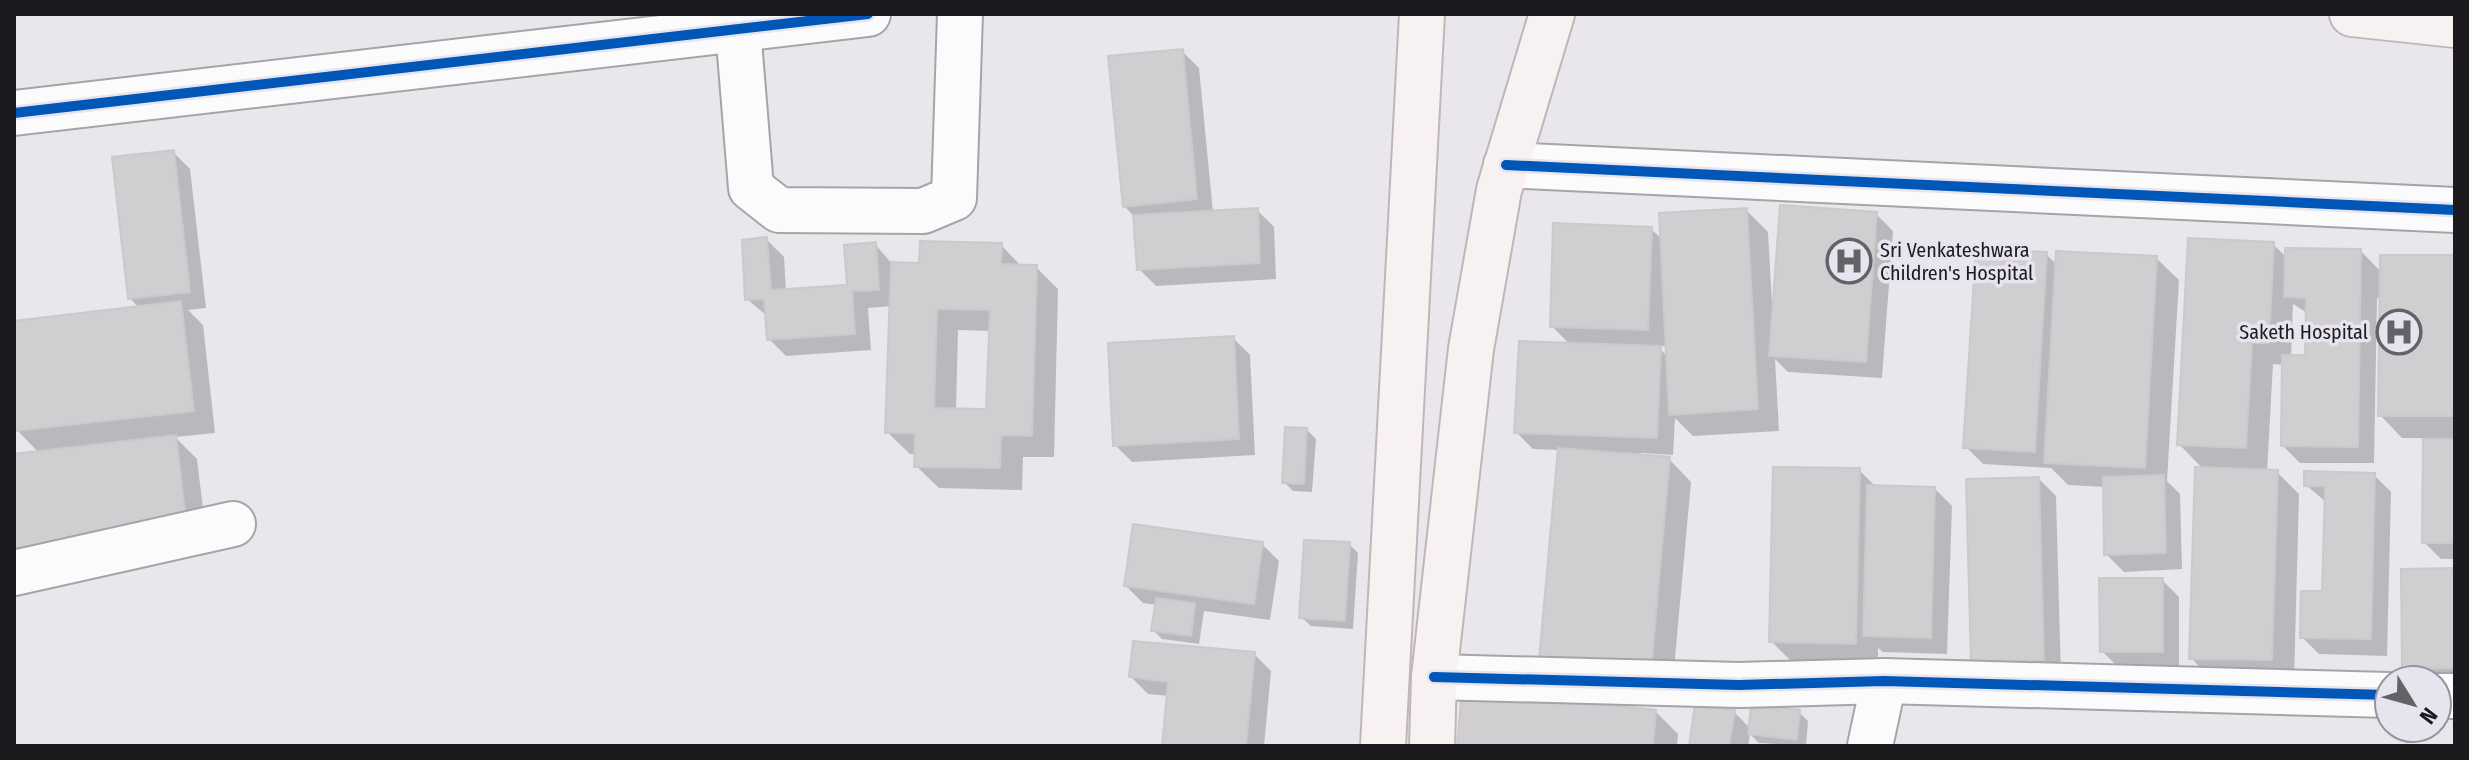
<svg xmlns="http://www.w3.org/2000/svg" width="2469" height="760" font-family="'Fira Sans Condensed',sans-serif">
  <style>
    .shadow { fill: #0003; fill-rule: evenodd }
    .building { fill: #d1ced1; stroke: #cbc9ca; stroke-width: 2; fill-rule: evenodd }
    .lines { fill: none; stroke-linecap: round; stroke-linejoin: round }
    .minor-casing { stroke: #a5a4a8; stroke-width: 48 }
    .primary-casing { stroke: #c0b6b9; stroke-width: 48 }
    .minor { stroke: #fcfbfc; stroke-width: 44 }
    .primary { stroke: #f7f1f2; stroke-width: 44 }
    .cycleway-casing { stroke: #e8e4ef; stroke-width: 15 }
    .cycleway { stroke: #0057b8; stroke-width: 10 }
    .labels { text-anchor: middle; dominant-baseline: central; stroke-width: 7; stroke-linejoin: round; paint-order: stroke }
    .poi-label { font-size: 20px; fill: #1c1a1e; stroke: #e8e4ef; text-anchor: start }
  </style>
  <rect width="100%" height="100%" fill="#e9e7ec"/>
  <g class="shadow">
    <polygon points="1182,51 1199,68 1213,212 1257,210 1274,227 1276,279 1156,286 1139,269 1135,217 1124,206"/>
    <polygon points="173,152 190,169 206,308 188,310 203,325 215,433 175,437 197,459 208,550 14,558 14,456 39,453 17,430 14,323 139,308 130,298"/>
    <path d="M 1746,210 L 1768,232 L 1772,303 L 1876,214 L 1893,231 L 1882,378 L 1788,372 L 1775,359 L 1779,431 L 1693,436 L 1675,418 L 1673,455 L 1641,453 L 1641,457 L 1669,459 L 1691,482 L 1672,691 L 1563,682 L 1560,450 L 1533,449 L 1516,432 L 1570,345 L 1552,326 L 1651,229 L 1663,240 ZM 1657,346 L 1668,346 L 1668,357 Z"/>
    <path d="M 767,240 L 784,257 L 786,291 L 849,286 L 875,244 L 892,264 L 921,265 L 1001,245 L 1022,267 L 1036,267 L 1058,289 L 1054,457 L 1023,457 L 1022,490 L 939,488 L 916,466 L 917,454 L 910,454 L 887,432 L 892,306 L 868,308 L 871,350 L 786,356 L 769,339 L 767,316 L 747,299 ZM 958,330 L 991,331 L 988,411 L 956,411 Z"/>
    <path d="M 2273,244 L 2287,258 L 2361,251 L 2381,272 L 2455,257 L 2455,559 L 2441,559 L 2424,542 L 2425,438 L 2402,438 L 2380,415 L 2381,298 L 2377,298 L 2374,463 L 2300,463 L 2283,446 L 2284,365 L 2273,364 L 2267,472 L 2277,472 L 2299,494 L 2294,682 L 2213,680 L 2191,658 L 2204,470 L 2179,444 ZM 2293,304 L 2307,313 L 2307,357 L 2291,357 Z"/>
    <polygon points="2046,254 2057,265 2156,258 2179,280 2167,481 2180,494 2182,569 2124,572 2106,554 2105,487 2068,485 2051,468 1983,464 1966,447"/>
    <polygon points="1233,338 1250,355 1255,455 1132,462 1115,445"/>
    <polygon points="1307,430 1316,439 1312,492 1293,491 1284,482"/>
    <polygon points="1859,470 1876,487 1935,489 1952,506 1947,654 1883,652 1878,648 1878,666 1794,664 1771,641"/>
    <polygon points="2374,475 2391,492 2387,656 2319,654 2302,637 2324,594 2326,502 2306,485"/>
    <polygon points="2039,479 2056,496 2061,677 1973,662"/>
    <polygon points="1262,544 1279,561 1270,620 1204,611 1199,644 1162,639 1153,630 1157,605 1143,603 1126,586"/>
    <polygon points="1349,544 1358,553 1353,629 1311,626 1301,617"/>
    <polygon points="2455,570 2455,684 2416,680 2404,668"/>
    <polygon points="2162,580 2179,597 2179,668 2119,668 2102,651"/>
    <polygon points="1254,654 1271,671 1264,746 1164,746 1169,696 1148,694 1131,677"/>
    <polygon points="1656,712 1678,734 1677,746 1459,746"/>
    <polygon points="1734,712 1750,728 1799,712 1808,721 1806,746 1759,743 1750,734 1748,746 1691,746"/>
  </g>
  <g class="building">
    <polygon points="1183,49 1197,199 1123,207 1108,56"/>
    <polygon points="174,150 190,292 128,299 112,157"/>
    <polygon points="1780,205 1877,212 1866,362 1769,356"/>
    <polygon points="1258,208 1260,263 1137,270 1133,215"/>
    <polygon points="1747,208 1758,409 1669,415 1659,213"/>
    <polygon points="1553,223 1652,227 1648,330 1550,327"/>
    <polygon points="767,237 771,290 847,285 844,245 876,242 879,290 852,291 855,334 767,340 764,299 745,300 742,240"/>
    <polygon points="2188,238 2274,242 2269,343 2252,343 2246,448 2177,445"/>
    <path d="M 920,241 L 1002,243 L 1001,264 L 1037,265 L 1032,436 L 1001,435 L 1000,468 L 914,467 L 915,433 L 885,433 L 891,262 L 919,263 ZM 937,309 L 990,310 L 986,409 L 934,408 Z"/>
    <polygon points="1976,248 2047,252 2035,452 1963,448"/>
    <polygon points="2285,248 2361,249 2358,447 2281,446 2282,355 2305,355 2306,298 2284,297"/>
    <polygon points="2056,251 2157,256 2145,468 2044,463"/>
    <polygon points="2380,255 2455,255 2455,416 2378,416"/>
    <polygon points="181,301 194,411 15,431 14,321"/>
    <polygon points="1234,336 1239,439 1113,446 1108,343"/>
    <polygon points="1519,341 1661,346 1657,438 1514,433"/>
    <polygon points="1285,427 1307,428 1304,484 1282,483"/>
    <polygon points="176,435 187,528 14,548 14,454"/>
    <polygon points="2423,439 2455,439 2455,543 2422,543"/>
    <polygon points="1558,448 1670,457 1651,670 1539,660"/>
    <polygon points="1773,467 1860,468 1856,644 1769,642"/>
    <polygon points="2195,467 2278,470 2272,660 2189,659"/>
    <polygon points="2304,471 2375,473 2371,639 2300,638 2301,591 2322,591 2325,486 2304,486"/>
    <polygon points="2164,475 2166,553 2104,555 2103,477"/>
    <polygon points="2039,477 2044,660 1971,663 1966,479"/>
    <polygon points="1867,485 1935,487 1931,638 1863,636"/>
    <polygon points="1133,524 1263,542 1254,604 1124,586"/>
    <polygon points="1304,540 1350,542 1345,621 1299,618"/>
    <polygon points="2455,568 2455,668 2402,669 2401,569"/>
    <polygon points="2099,578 2163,578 2163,652 2100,652"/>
    <polygon points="1156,598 1195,603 1191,636 1151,631"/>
    <polygon points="1133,641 1255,652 1246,746 1162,746 1168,682 1129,677"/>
    <polygon points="1462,690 1656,710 1653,746 1457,746"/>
    <polygon points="1695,704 1735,710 1729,746 1689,746"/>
    <polygon points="1751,705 1800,710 1797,740 1748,734"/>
  </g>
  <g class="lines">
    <g class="minor-casing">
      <g id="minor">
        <polyline points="738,29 751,188 779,210 923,211 954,198 960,14"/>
        <polyline points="14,113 868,14"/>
        <polyline points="1506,165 2455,210"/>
        <polyline points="14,573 233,524"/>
        <polyline points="1434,677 1739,685 1884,681 2389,695"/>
        <polyline points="2437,696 2455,696"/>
        <polyline points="1870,746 1884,681"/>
      </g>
    </g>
    <g class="primary-casing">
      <g id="primary">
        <polyline points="2352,14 2455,25"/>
        <polyline points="1383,746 1422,14"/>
        <polyline points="1432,746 1434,677 1471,349 1499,190 1552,14"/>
      </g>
    </g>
    <use href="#minor" class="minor"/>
    <use href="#primary" class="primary"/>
    <g class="cycleway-casing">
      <g id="cycleway">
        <polyline points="14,113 868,14"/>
        <polyline points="1506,165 2455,210"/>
        <polyline points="1434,677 1739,685 1884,681 2389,695"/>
      </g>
    </g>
    <use href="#cycleway" class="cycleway"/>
  </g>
  <defs>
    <g id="hospital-ring" transform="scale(2.3)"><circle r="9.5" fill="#e8e4ef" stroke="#646266" stroke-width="1.5"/><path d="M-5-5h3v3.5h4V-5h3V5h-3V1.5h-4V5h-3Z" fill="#646266"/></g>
  </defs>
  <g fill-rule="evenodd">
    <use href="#hospital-ring" x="1849" y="261"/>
    <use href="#hospital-ring" x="2399" y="332"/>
  </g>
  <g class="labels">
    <g class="poi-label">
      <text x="1880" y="250">Sri Venkateshwara<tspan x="1880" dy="23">Children's Hospital</tspan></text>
      <text x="2368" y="332" text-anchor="end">Saketh Hospital</text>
    </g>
  </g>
  <rect width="2469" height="760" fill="none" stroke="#1c1a1e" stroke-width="32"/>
  <g transform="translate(2413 704) rotate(127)"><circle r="38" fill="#e8e4ef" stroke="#96939b" stroke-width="2"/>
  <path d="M0-6L14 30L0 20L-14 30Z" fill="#646266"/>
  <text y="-12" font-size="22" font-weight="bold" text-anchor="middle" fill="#1c1a1e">N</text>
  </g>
</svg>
